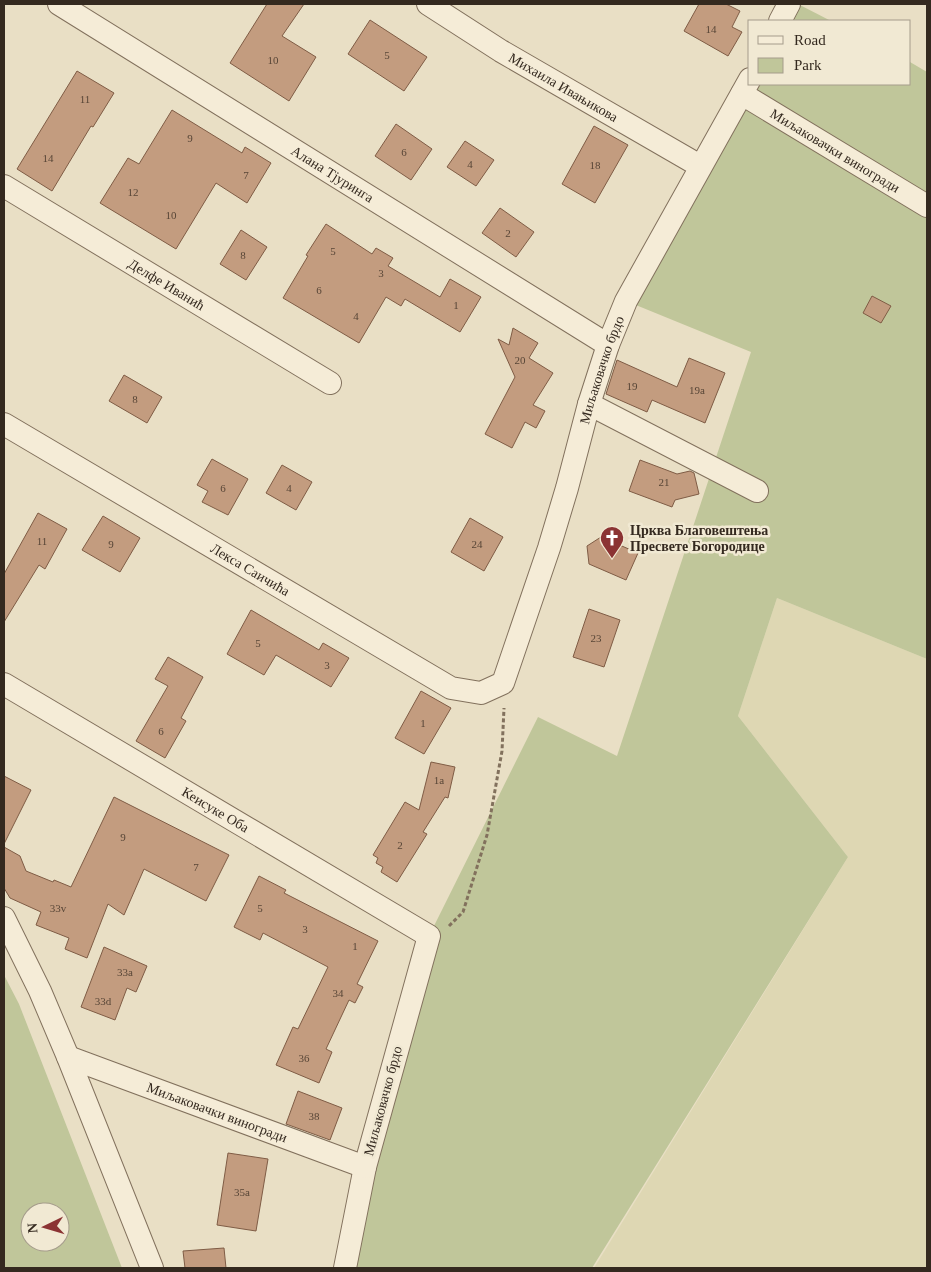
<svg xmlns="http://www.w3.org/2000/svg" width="931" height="1272" font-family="Georgia,serif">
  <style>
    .farmland { fill: #ded7b3 }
    .green { fill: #c0c69a; fill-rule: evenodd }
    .building { fill: #c39c7f; stroke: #7f5c45 }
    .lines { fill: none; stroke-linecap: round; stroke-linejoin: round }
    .street-casing { stroke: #82715d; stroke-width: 24 }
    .path { stroke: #82715d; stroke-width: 3; stroke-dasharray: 4 2.5; stroke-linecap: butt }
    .street { stroke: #f5ecd7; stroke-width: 22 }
    .labels { text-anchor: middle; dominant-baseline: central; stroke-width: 5; stroke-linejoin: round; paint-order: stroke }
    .number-label { font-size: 11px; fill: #584637 }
    .street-label { font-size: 14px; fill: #34291f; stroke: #f1e9d3 }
    .poi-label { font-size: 14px; font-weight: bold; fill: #34291f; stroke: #f1e9d3; text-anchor: start }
  </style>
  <rect width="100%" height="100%" fill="#e9dfc5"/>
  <polygon class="farmland" points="777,598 927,659 927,1268 594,1268 848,857 738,716"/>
  <g class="green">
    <polygon points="798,4 831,21 776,21"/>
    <polygon points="910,62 927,72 927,659 777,598 738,716 848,857 592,1268 350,1268 429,936 538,717 617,756 751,352 626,301 750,84 910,84"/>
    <path d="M 4,975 L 19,1004 L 122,1268 L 4,1268 ZM 30,1212 L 60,1212 L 60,1242 L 30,1242 Z"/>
  </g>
  <g class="building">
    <polygon points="267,4 304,4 282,36 316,57 289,101 230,63"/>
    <polygon points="699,4 726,4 740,11 732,27 742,32 728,56 684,31"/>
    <polygon points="370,20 427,57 404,91 348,54"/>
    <polygon points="77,71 114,93 93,127 91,126 52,191 17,169"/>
    <polygon points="172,110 242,153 245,147 271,163 247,203 216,183 176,249 100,203 128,158 139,164"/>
    <polygon points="396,124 432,149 411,180 375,156"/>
    <polygon points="594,126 628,145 595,203 562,184"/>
    <polygon points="465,141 494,160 476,186 447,167"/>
    <polygon points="500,208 534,232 516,257 482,233"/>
    <polygon points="326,224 372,254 376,248 393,258 388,266 440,297 450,279 481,297 460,332 405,299 401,306 386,297 359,343 283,298 308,256 306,255"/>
    <polygon points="241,230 267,247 246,280 220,264"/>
    <polygon points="872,296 891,306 881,323 863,313"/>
    <polygon points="513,328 538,343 529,358 553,373 533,405 545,411 536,428 525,422 512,448 485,434 515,377 498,339 509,345"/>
    <polygon points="689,358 725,373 705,423 652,400 647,412 606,394 617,360 677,387"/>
    <polygon points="124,375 162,397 147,423 109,401"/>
    <polygon points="212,459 248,479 228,515 202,502 208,491 197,485"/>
    <polygon points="640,460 677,474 690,471 694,473 699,494 675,500 672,507 629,491"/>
    <polygon points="282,465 312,482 296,510 266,493"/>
    <polygon points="38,513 67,529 45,569 39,565 4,622 4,574"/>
    <polygon points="103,516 140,538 120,572 82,550"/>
    <polygon points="470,518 503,537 484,571 451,552"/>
    <polygon points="601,537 638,553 626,580 589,564 587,546"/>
    <polygon points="589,609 620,620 604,667 573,657"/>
    <polygon points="251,610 319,650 323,643 349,658 331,687 276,655 264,675 227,654"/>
    <polygon points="168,657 203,677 181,718 186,721 165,758 136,741 168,686 155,679"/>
    <polygon points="421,691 451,708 424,754 395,738"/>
    <polygon points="431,762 455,767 448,798 445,797 423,832 427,834 397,882 381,872 383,867 376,863 378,858 373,855 405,802 419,810"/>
    <polygon points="4,776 31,790 4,844"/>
    <polygon points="114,797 229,855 206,901 144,869 124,915 108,904 87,958 65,949 69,938 36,925 41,912 10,898 4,888 4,847 20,856 26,871 53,882 54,880 71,887"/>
    <polygon points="259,876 286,890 284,893 378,941 357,984 363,987 355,1003 349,1000 326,1049 332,1052 319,1083 276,1065 293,1027 298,1029 328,967 263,933 260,940 234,927"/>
    <polygon points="104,947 147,966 136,992 127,988 115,1020 81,1007"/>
    <polygon points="298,1091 342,1108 330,1140 286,1124"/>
    <polygon points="228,1153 268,1159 256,1231 217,1225"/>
    <polygon points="224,1248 226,1268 185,1268 183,1251"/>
  </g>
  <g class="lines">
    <g class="street-casing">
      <g id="street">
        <path id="s1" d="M 59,4 L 608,345"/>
        <path id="s2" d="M 428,4 L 501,51 L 700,166"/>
        <polyline points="780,21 789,4"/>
        <path id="s3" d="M 742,94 L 927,206"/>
        <path id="s4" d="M 4,186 L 330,383"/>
        <polyline points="589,404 757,491"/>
        <path id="s5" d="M 4,424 L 451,688 L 481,693 L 503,683 L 549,548 L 567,488 L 589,404 L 608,345 L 626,301 L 750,79"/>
        <path id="s6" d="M 4,684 L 429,936 L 365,1167 L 345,1268"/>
        <polyline points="4,918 40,991 68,1057 152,1268"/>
        <path id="s7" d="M 68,1057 L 365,1167"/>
      </g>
    </g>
    <polyline class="path" points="449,926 463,912 487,835 502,751 504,708"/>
    <use href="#street" class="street"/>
  </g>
  <defs>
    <g id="church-pin" transform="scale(1.25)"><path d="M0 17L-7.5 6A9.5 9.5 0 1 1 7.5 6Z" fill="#8b3333" stroke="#f1e9d3"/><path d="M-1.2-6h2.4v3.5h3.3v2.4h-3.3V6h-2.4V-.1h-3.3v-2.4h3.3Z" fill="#fff"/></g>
  </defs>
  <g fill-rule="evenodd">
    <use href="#church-pin" x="612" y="538"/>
  </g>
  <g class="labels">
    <g class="number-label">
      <text x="711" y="29">14</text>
      <text x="387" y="55">5</text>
      <text x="273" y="60">10</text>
      <text x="85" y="99">11</text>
      <text x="190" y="138">9</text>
      <text x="404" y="152">6</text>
      <text x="48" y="158">14</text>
      <text x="470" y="164">4</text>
      <text x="595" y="165">18</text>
      <text x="246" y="175">7</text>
      <text x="133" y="192">12</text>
      <text x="171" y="215">10</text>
      <text x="508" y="233">2</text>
      <text x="333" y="251">5</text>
      <text x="243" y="255">8</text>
      <text x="381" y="273">3</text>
      <text x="319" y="290">6</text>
      <text x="456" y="305">1</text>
      <text x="356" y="316">4</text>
      <text x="520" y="360">20</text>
      <text x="632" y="386">19</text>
      <text x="697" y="390">19a</text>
      <text x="135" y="399">8</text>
      <text x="664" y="482">21</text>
      <text x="223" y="488">6</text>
      <text x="289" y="488">4</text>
      <text x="42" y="541">11</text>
      <text x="111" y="544">9</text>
      <text x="477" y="544">24</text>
      <text x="596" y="638">23</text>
      <text x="258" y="643">5</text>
      <text x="327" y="665">3</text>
      <text x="423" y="723">1</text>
      <text x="161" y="731">6</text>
      <text x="439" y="780">1a</text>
      <text x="123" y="837">9</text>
      <text x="400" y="845">2</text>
      <text x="196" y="867">7</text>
      <text x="58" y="908">33v</text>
      <text x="260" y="908">5</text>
      <text x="305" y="929">3</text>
      <text x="355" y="946">1</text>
      <text x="125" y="972">33a</text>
      <text x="338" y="993">34</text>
      <text x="103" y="1001">33d</text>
      <text x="304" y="1058">36</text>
      <text x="314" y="1116">38</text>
      <text x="242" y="1192">35a</text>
    </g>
    <g class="street-label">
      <text stroke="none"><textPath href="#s2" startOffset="159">Михаила Ивањикова</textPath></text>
      <text stroke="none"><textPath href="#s3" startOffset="109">Миљаковачки виногради</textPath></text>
      <text stroke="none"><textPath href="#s1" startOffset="322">Алана Тјуринга</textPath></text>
      <text stroke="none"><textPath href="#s4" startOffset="190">Делфе Иванић</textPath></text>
      <text stroke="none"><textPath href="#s5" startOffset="902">Миљаковачко брдо</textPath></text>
      <text stroke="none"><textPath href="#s5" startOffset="286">Лекса Саичића</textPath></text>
      <text stroke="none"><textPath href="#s6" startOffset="246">Кеисуке Оба</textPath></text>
      <text transform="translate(383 1101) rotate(-75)">Миљаковачко брдо</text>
      <text stroke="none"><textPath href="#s7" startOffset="159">Миљаковачки виногради</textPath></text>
    </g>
    <g class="poi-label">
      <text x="630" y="530">Црква Благовештења<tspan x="630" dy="16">Пресвете Богородице</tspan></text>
    </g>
  </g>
  <rect width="931" height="1272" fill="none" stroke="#34291f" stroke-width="10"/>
  <rect x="748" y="20" width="162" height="65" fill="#f1e9d3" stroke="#a59c8b"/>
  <rect x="758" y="36" width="25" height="8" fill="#f5ecd7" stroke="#a59c8b"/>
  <text x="794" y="45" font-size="15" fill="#34291f">Road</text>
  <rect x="758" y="58" width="25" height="15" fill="#c0c69a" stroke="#a59c8b"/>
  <text x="794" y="70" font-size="15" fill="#34291f">Park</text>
  <g transform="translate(45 1227) rotate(265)"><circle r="24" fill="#f1e9d3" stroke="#a59c8b"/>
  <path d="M0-4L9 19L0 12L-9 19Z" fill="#8b3333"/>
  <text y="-8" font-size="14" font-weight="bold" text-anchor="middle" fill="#34291f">N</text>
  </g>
</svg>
